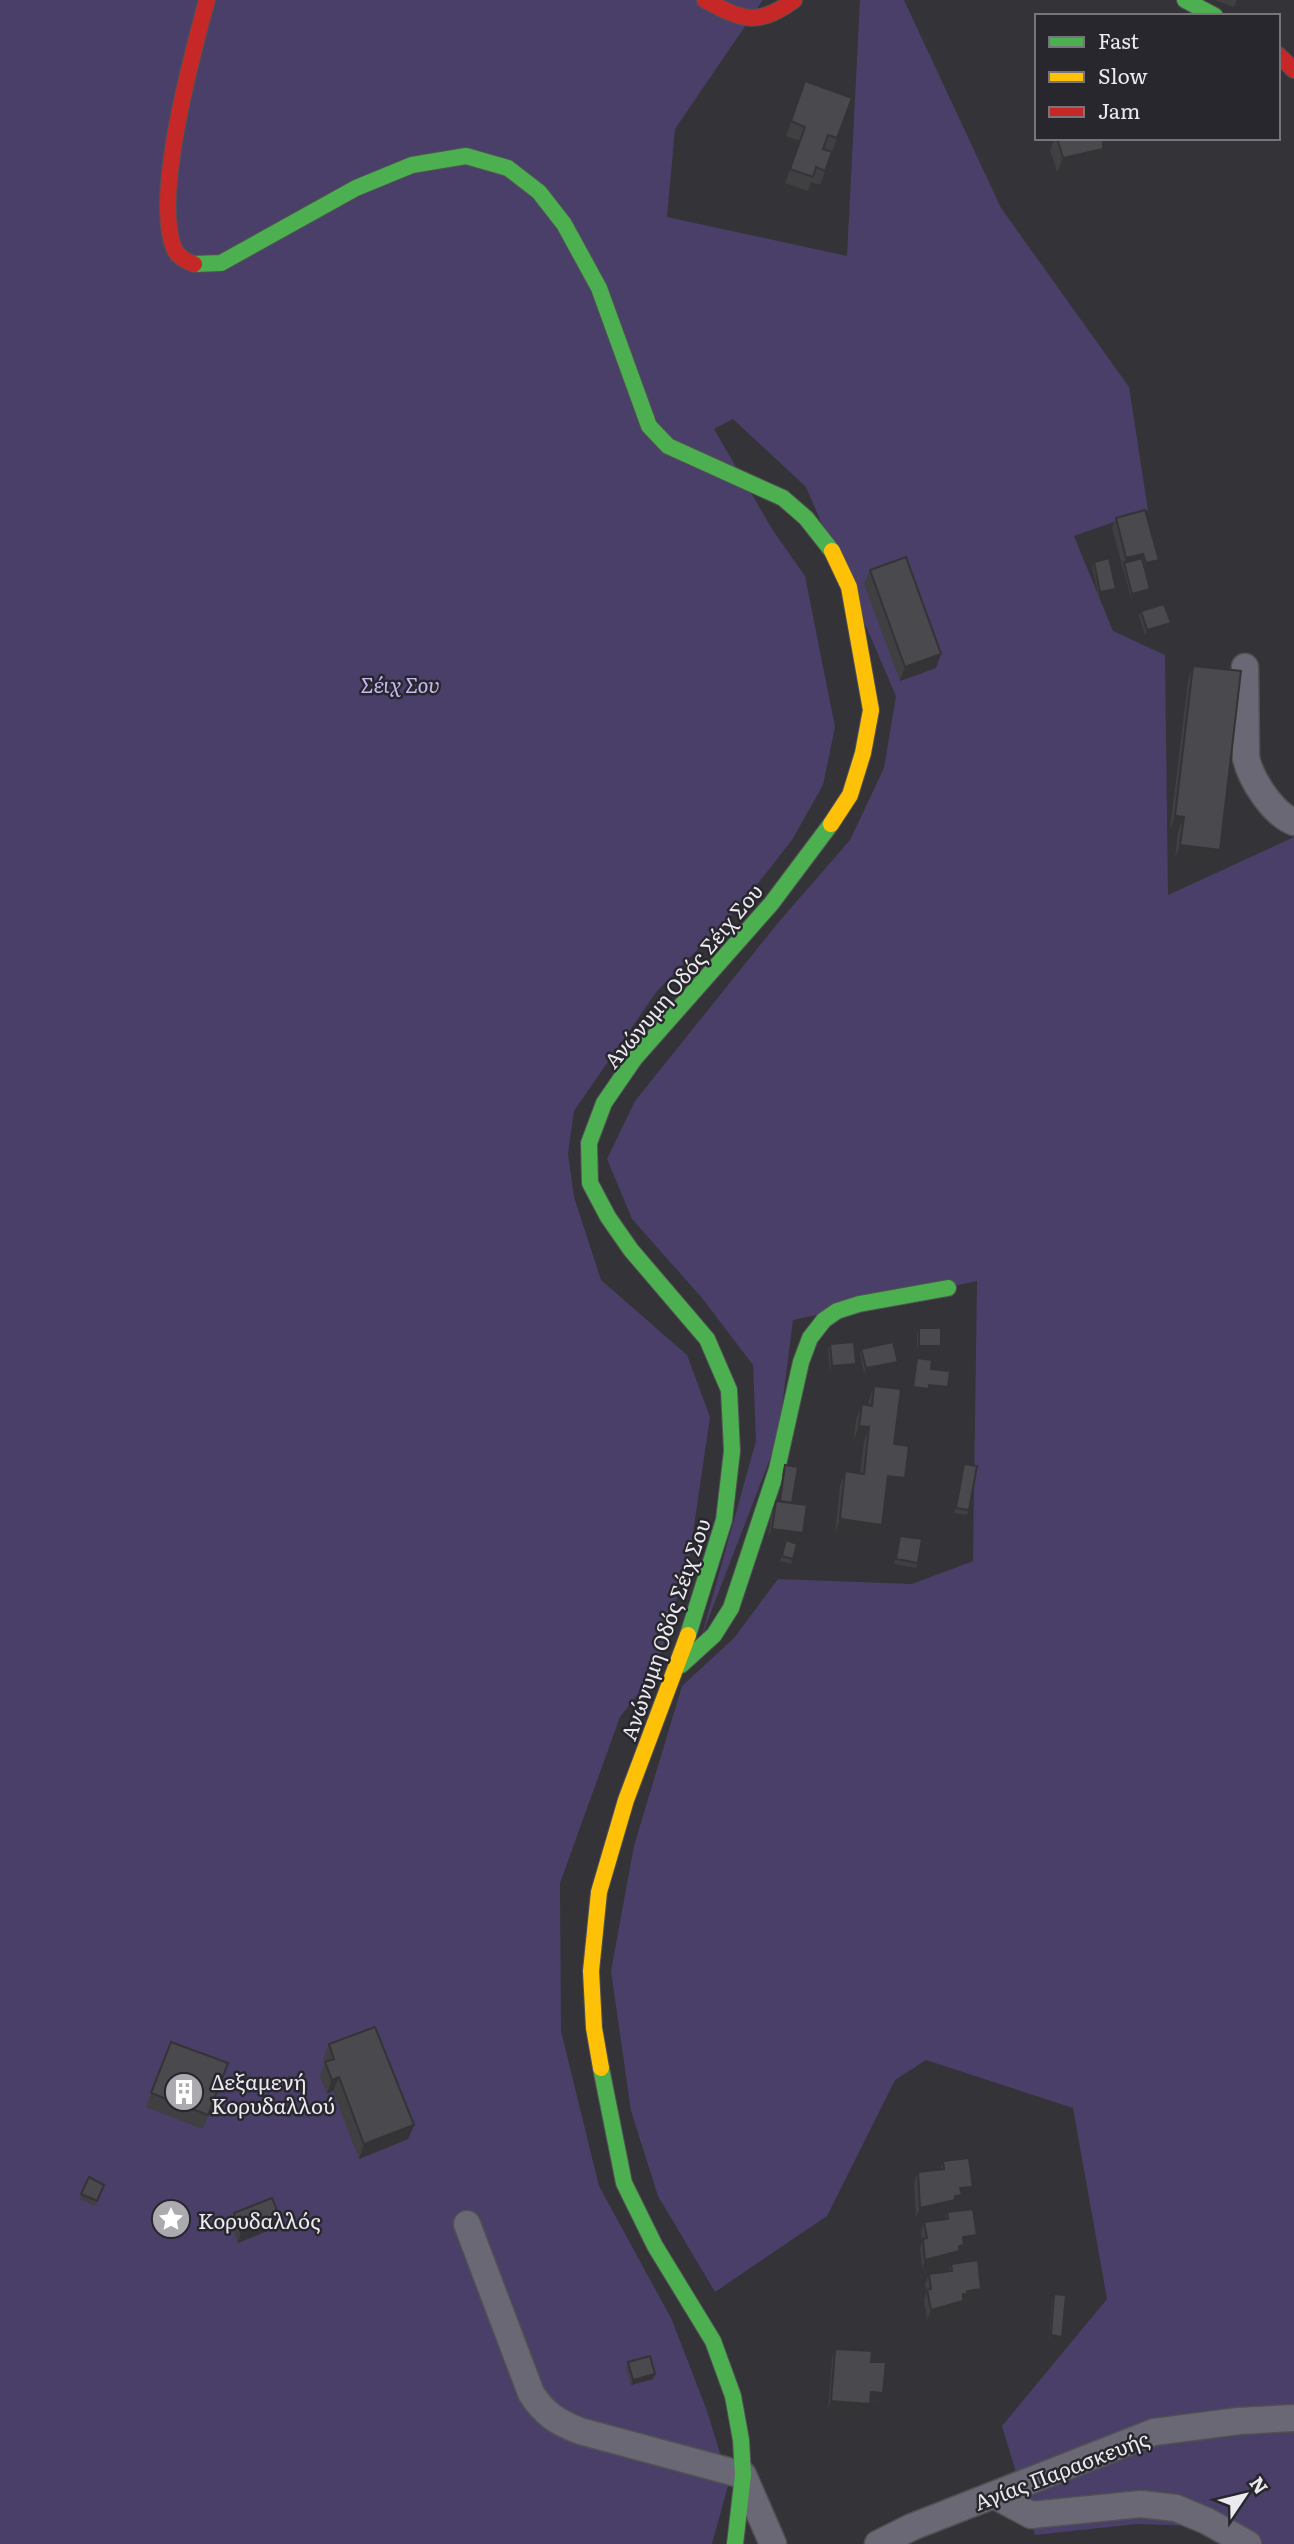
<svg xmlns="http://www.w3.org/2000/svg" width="1294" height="2544" font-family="Literata,serif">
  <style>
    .green { fill: #4a3f68 }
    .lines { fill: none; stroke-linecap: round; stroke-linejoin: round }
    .street-casing { stroke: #515154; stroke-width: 29 }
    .fast-casing { stroke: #515154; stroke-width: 18 }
    .slow-casing { stroke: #515154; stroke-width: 18 }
    .jam-casing { stroke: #515154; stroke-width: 18 }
    .street { stroke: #6b6876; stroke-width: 26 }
    .fast { stroke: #4caf50; stroke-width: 16 }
    .slow { stroke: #ffc107; stroke-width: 16 }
    .jam { stroke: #c62828; stroke-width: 16 }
    .wall { fill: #403f42 }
    .shaded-wall { fill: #343336 }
    .building { fill: #4a494d; stroke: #343336; stroke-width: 2 }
    .labels { text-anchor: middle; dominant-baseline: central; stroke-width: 5; stroke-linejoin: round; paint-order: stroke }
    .park-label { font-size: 21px; font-style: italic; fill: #c4b7f3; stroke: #29272e }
    .street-label { font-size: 21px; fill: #ebeaef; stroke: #29272e }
    .poi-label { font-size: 21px; fill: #ebeaef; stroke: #29272e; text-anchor: start }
  </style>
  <rect width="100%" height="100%" fill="#343337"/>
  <polygon class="green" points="0,0 763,0 675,129 667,217 847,256 860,0 904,0 1001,208 1129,387 1148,510 1074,536 1113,631 1165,655 1168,895 1294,837 1294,2544 1226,2544 1196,2526 1137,2524 1035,2535 1002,2426 1107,2299 1073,2108 926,2060 895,2080 827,2216 715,2292 658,2196 631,2111 611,1971 634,1846 682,1686 734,1638 778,1579 912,1584 973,1561 977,1281 793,1320 778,1438 701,1638 756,1441 753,1365 702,1298 632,1219 607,1159 635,1101 777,924 850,840 884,768 896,696 806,487 733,419 714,429 772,529 805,576 835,727 823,785 792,840 741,905 657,991 574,1111 568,1154 574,1197 601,1280 687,1355 710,1417 690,1554 655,1672 620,1717 560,1883 561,2031 599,2186 672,2320 707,2411 729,2482 712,2544 0,2544"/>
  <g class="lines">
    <g class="street-casing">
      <g id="street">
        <path d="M 1245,667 L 1246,758 C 1251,780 1273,814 1294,822"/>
        <path d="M 467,2224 L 531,2393 C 544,2414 557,2422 580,2431 L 743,2475 L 773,2544"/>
        <polyline points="994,2495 1031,2515 1141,2504 1176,2508 1207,2521 1248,2544"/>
        <polyline points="878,2544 912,2527 1154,2432 1239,2421 1294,2418"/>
      </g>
    </g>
    <g class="fast-casing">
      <g id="fast">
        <polyline points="1185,0 1215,16"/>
        <polyline points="194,264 221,263 356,188 412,165 466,156 508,168 539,192 564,224 599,288 649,426 668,446 783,498 806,518 832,551"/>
        <polyline points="688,1635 724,1520 732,1451 729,1390 707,1339 631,1250 608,1217 590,1183 589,1143 604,1103 635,1058 771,904 831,824"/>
        <polyline points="681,1665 714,1635 731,1608 777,1469 801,1362 810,1338 824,1320 837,1311 859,1304 948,1288"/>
        <polyline points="601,2068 624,2183 655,2246 713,2341 733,2396 741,2440 743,2475 735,2544"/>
      </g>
    </g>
    <g class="slow-casing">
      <g id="slow">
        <polyline points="831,824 850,795 863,753 871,710 849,587 832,551"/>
        <polyline points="601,2068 594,2028 591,1971 599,1892 626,1800 688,1635"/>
      </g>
    </g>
    <g class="jam-casing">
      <g id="jam">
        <path d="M 705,0 C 742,20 758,27 794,0"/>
        <polyline points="1278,55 1294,70"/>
        <path d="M 194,264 C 185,261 177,256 174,248 C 153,197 192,55 207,0"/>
      </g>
    </g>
    <use href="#street" class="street"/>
    <use href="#fast" class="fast"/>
    <use href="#slow" class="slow"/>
    <use href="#jam" class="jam"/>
  </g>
  <g class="wall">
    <polygon points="1214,0 1237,0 1234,7"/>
    <polygon points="805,81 852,98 820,185 811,182 808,191 785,183 800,141 786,136"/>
    <polygon points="1055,138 1103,138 1098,163 1057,172 1050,150"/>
    <polygon points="1116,518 1159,560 1155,570 1145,572 1150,589 1148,594 1131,598 1112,528"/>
    <polygon points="1094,562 1116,589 1114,594 1099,597 1092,567"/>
    <polygon points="870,570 936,668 900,681 864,584"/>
    <polygon points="1141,611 1171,623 1169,628 1145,635 1139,616"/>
    <polygon points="1193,666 1220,850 1215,864 1175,859 1178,831 1170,830 1188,680"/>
    <polygon points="919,1328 939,1351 917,1350 917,1333"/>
    <polygon points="830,1344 856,1364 855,1369 830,1371 828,1349"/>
    <polygon points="861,1349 896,1366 864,1373 860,1354"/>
    <polygon points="917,1358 931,1369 946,1392 928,1390 927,1394 912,1392 915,1363"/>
    <polygon points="874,1386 905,1478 900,1493 886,1491 877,1539 835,1534 840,1486 845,1471 860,1473 864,1441 854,1440 856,1419 862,1404 868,1405 869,1400"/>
    <polygon points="964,1464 969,1510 967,1515 954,1513"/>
    <polygon points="785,1465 799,1543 792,1542 797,1544 791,1564 780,1561 786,1541 768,1538 772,1510 776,1501 779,1501 783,1470"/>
    <polygon points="900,1536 918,1563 916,1568 894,1564"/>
    <polygon points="171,2042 228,2063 203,2129 146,2107"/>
    <polygon points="329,2044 414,2125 408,2139 359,2159 333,2091 327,2094 320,2077 325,2063 323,2059"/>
    <polygon points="943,2161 969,2196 961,2198 958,2205 953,2205 951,2210 916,2217 914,2182 918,2172 940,2169"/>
    <polygon points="89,2177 104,2185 95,2206 80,2199"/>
    <polygon points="947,2212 977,2235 973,2245 963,2247 961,2255 958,2255 956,2260 922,2269 920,2249 922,2242 921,2232 924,2222 944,2220"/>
    <polygon points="234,2213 280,2218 277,2227 238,2243 230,2222"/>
    <polygon points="951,2264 981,2289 978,2299 965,2300 960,2310 927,2320 924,2300 926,2292 925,2284 929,2274 948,2271"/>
    <polygon points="1054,2294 1062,2337 1060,2342 1049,2340 1052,2299"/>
    <polygon points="835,2349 871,2362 883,2393 880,2402 870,2402 866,2413 828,2410 832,2358"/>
    <polygon points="628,2362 655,2374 653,2379 631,2385 626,2367"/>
  </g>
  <g class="shaded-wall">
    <polygon points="1103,149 1098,163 1057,172 1063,158"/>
    <polygon points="1143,554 1140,563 1124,563 1126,558"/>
    <polygon points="1159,560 1155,570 1143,573 1146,563"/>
    <polygon points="1116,589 1114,594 1099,597 1100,592"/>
    <polygon points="1150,589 1148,594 1131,598 1132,594"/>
    <polygon points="1171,623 1169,628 1145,635 1147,630"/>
    <polygon points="941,654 936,668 900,681 905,667"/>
    <polygon points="1175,816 1184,817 1178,831 1170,830"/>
    <polygon points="1180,845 1220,850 1215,864 1175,859"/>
    <polygon points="919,1346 941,1346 939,1351 917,1350"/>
    <polygon points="898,1362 896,1366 864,1373 866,1368"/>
    <polygon points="856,1364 855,1369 830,1371 832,1366"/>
    <polygon points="929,1385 948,1387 946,1392 928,1390 927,1394 912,1392 913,1387"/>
    <polygon points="859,1426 869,1427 864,1441 854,1440"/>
    <polygon points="888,1476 905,1478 900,1493 882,1490"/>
    <polygon points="840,1519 882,1525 877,1539 835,1534"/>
    <polygon points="772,1529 803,1533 799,1543 768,1538"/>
    <polygon points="339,2077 333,2091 327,2094 332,2080"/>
    <polygon points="414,2125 408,2139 359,2159 364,2144"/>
    <polygon points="973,2187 969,2196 961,2198 958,2205 953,2205 951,2210 916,2217 920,2208 955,2196 960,2188"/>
    <polygon points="280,2218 277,2227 238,2243 241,2233"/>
    <polygon points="977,2235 973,2245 963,2247 961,2255 958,2255 956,2260 922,2269 925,2260 963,2237"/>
    <polygon points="981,2289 978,2299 965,2300 960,2310 927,2320 931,2310 963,2294 967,2291"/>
    <polygon points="1051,2335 1062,2337 1060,2342 1049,2340"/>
    <polygon points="655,2374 653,2379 631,2385 633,2380"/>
    <polygon points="871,2392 883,2393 880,2402 867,2401"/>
    <polygon points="831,2401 870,2404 866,2413 828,2410"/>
  </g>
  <g class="building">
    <polygon points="805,81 852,98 837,138 828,135 823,149 832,152 825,171 816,167 813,177 790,169 805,127 791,121"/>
    <polygon points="1057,138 1103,138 1103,149 1063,158"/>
    <polygon points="1145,510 1159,560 1146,563 1143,554 1126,558 1116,518"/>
    <polygon points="906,557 941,654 905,667 870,570"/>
    <polygon points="1109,558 1116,589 1100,592 1094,562"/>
    <polygon points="1142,558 1150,589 1132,594 1124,563"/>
    <polygon points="1164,604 1171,623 1147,630 1141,611"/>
    <polygon points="1193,666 1241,671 1220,850 1180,845 1184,817 1175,816"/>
    <rect x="919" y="1328" width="22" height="18"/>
    <polygon points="854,1342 856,1364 832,1366 830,1344"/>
    <polygon points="893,1342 898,1362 866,1368 861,1349"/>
    <polygon points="917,1358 932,1360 931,1369 950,1371 948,1387 929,1385 929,1389 913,1387"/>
    <polygon points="874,1386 901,1389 894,1444 909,1446 905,1478 888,1476 882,1525 840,1519 845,1471 864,1474 869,1427 859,1426 862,1404 872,1406"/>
    <polygon points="964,1464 977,1466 969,1510 956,1508"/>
    <polygon points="785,1465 798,1467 792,1503 780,1501"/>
    <polygon points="776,1501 807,1505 803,1533 772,1529"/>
    <polygon points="900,1536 922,1539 918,1563 896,1559"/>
    <polygon points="786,1540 797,1544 793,1559 782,1556"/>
    <polygon points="375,2027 414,2125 364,2144 339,2077 332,2080 325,2062 334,2059 329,2044"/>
    <polygon points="171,2042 228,2063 208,2115 151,2093"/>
    <polygon points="969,2158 973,2187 960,2188 962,2195 955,2196 955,2200 920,2208 918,2172 944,2169 943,2161"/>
    <polygon points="89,2177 104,2185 97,2201 81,2194"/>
    <polygon points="272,2198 280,2218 241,2233 234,2213"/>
    <polygon points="973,2209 977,2235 963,2237 964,2245 959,2246 959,2251 925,2260 923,2239 927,2238 924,2222 948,2219 947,2212"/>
    <polygon points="978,2260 981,2289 967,2291 967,2294 963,2294 963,2301 931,2310 927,2290 931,2289 929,2274 952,2271 951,2264"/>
    <polygon points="1054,2294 1066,2295 1062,2337 1051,2335"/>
    <polygon points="835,2349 872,2351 871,2362 886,2362 883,2393 871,2392 870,2404 831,2401"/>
    <polygon points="650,2356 655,2374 633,2380 628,2362"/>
  </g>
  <defs>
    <g id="building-disc" transform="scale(2.0125)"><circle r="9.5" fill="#abaaaf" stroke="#29272e"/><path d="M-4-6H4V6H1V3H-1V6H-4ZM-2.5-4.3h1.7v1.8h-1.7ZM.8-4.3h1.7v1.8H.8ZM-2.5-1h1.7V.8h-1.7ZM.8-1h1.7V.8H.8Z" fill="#fff"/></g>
    <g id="sight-disc" transform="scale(2.0125)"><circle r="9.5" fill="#abaaaf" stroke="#29272e"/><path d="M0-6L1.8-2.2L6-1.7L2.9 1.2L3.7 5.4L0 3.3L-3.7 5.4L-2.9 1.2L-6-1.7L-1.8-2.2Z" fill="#fff"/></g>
  </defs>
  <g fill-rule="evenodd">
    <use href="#building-disc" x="184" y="2092"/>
    <use href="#sight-disc" x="171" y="2219"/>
  </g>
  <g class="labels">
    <g class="park-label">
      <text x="400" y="683">Σέιχ Σου</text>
    </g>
    <g class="street-label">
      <text transform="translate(682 975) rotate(-50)">Ανώνυμη Οδός Σέιχ Σου</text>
      <text transform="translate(664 1629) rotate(-71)">Ανώνυμη Οδός Σέιχ Σου</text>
      <text transform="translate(1061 2469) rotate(-21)">Αγίας Παρασκευής</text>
    </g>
    <g class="poi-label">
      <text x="211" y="2080">Δεξαμενή<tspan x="211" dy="24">Κορυδαλλού</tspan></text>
      <text x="198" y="2219">Κορυδαλλός</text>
    </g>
  </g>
  <rect x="1035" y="14" width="245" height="126" fill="#29272e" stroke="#77757b" stroke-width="2"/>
  <rect x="1049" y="37" width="35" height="10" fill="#4caf50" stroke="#77757b" stroke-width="2"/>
  <text x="1098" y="49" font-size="21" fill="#ebeaef">Fast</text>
  <rect x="1049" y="72" width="35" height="10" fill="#ffc107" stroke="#77757b" stroke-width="2"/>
  <text x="1098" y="84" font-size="21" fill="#ebeaef">Slow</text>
  <rect x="1049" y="107" width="35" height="10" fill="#c62828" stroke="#77757b" stroke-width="2"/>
  <text x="1098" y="119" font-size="21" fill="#ebeaef">Jam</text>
  <g transform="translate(1245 2495) rotate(55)" stroke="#29272e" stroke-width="5" paint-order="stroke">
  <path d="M0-5L12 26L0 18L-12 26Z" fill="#ebeaef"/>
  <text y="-10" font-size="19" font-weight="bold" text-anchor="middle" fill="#ebeaef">N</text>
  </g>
</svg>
